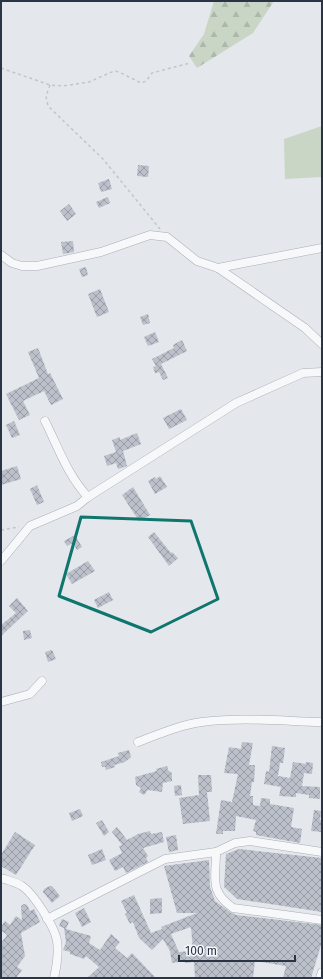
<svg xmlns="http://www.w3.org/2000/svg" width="323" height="979" font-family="'Fira Sans',sans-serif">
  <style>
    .grass { fill: #c9d6c5 }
    .forest { fill: url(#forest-firs) }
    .building { fill: url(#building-cross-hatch); fill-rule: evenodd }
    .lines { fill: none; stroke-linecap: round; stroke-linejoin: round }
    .minor-casing { stroke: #a9aeb7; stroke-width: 9 }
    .path { stroke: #c2c5cb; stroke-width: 1.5; stroke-dasharray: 3 3; stroke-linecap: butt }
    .minor { stroke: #f7f8fa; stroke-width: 8 }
    .marked { fill: none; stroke: #0f766e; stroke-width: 3; stroke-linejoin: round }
  </style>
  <defs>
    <pattern id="forest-firs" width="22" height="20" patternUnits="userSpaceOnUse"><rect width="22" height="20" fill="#c9d6c5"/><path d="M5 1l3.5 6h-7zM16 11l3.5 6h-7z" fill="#adb8ab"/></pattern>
    <pattern id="building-cross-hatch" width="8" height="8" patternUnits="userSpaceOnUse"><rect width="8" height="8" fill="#bbc0ca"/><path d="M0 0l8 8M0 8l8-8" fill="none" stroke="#989da6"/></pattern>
  </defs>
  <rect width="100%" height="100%" fill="#e4e7ec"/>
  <polygon class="grass" points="322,126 322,177 285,179 284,139"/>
  <polygon class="forest" points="214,1 274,1 253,33 197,68 189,56 204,34"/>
  <g class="building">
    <polygon points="138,165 149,166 148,177 137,176"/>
    <polygon points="109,179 112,189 101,192 98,183"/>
    <polygon points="108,197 110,203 99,208 96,202"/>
    <polygon points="69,204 76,214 67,221 60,211"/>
    <polygon points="73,241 74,252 63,254 61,242"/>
    <polygon points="86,267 88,275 82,277 79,269"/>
    <polygon points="100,289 109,312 97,317 88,294"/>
    <polygon points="148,314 150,323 143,325 140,317"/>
    <polygon points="155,332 159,342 148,346 144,337"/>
    <polygon points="182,340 187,351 161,364 168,378 163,380 159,372 155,373 153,367 156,366 152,359 174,348 173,345"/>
    <polygon points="38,348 48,374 50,373 63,399 51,405 44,391 23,401 30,415 19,420 6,394 39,378 28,352"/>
    <polygon points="181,409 187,420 169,429 163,418"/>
    <polygon points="14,421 20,435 12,438 6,425"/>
    <polygon points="137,433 141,444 123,451 127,466 118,469 116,463 107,466 104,456 116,452 112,440 120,437 120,440"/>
    <polygon points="17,466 21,479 1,485 1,471"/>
    <polygon points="160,476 167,487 155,494 148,481 155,477 156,479"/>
    <polygon points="37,485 44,502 37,505 30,489"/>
    <polygon points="133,487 150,515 139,521 122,495"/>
    <polygon points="154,532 171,553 172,552 178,558 169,566 148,537"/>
    <polygon points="75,535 82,547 77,550 73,543 67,546 64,541"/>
    <polygon points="88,561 95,571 72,584 66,574"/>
    <polygon points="109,592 113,600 98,608 94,600"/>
    <polygon points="17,598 28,611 1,636 1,625 16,613 9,606"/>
    <polygon points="30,630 32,638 24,640 23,631"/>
    <polygon points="52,650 56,659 48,662 45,652"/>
    <polygon points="242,742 253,743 249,765 255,765 254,782 252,782 250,796 253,796 253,805 260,806 261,798 270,799 270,804 294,808 291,827 302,829 300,843 256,835 256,832 253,831 256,820 236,816 235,831 223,831 223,834 216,834 221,800 232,802 238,774 224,773 229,747 241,749"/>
    <polygon points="272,746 285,748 283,763 280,763 278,776 290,778 293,762 306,764 306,762 313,763 312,774 304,773 302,786 320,787 320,799 309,798 309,795 296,793 296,797 279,796 281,787 264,784 266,771 269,772"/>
    <polygon points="129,750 131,757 125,762 114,765 115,767 106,770 105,767 102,767 101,762 119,756 118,753"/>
    <polygon points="167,766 168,770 172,773 172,781 163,783 162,792 148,790 144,795 139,792 141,788 136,785 135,777 157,771 156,769"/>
    <polygon points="198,775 211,775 212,792 207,792 210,821 183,824 179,798 199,795"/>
    <polygon points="181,785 182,795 175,796 174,786"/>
    <polygon points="80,809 83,816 72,821 69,813"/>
    <polygon points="314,810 321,811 320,820 322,820 322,832 311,831"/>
    <polygon points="102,820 109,832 104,836 96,823"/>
    <polygon points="117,827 127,840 138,834 150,831 151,834 162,832 164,842 143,848 148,856 146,858 148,862 126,873 123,867 115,871 109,860 122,853 119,846 122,845 112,832"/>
    <polygon points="15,832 35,845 16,875 1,866 1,855"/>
    <polygon points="176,835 178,850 169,852 166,837"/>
    <polygon points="102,849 106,860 92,865 88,855"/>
    <polygon points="239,849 322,858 322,912 237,899 224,887 226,854"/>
    <path d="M 209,860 L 210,887 L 215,901 L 230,912 L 236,915 L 322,925 L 322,942 L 311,978 L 283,978 L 286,966 L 255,961 L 253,978 L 195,978 L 194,962 L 185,963 L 185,961 L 172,963 L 170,951 L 163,939 L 152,950 L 139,938 L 133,922 L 130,924 L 125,914 L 127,913 L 121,901 L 134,895 L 151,933 L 162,929 L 161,927 L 197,913 L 177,913 L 164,866 ZM 191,927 L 193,951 L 179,952 L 171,934 Z"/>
    <polygon points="50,886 52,886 60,896 52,903 43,892 44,889"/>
    <polygon points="162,898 162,913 150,914 150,899"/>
    <polygon points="24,904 27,905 30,911 34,909 40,922 21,933 25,956 17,967 22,970 16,978 1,978 1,943 7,935 1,930 1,927 5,921 10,925 16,916 22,920 21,906"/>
    <polygon points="84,908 91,922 82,927 75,913"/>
    <polygon points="62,919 69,922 66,929 91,936 89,943 100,950 111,934 120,942 115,948 127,958 132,953 156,978 87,978 99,967 86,956 84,959 70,954 70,952 63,950 66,942 64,928 59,926"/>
  </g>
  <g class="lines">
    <g class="minor-casing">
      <g id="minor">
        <polyline points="1,255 12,263 22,266 37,266 101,252 150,235 167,237 197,261 218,268 305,328 322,344"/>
        <polyline points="218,268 322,248"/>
        <path d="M 45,421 C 58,447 68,476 88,497"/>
        <polyline points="1,561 30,526 77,506 88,497 236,403 303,373 322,372"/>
        <polyline points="1,702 30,694 42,681"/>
        <path d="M 138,742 C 159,734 180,725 202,722 C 241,717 283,721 322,722"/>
        <path d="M 216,852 C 216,879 209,891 233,908 L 322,920"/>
        <path d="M 1,878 C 7,880 16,882 22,886 C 33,893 55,927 57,941 C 59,954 57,965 54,978"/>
        <polyline points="47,919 165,859 216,852 235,843 250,841 322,852"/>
        <polyline points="320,978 322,972"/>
      </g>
    </g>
    <g class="path">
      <polyline points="1,68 50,85 63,86 89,82 114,71 119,72 141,83 146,81 152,73 190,63"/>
      <polyline points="50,85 46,96 48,106 103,159 160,229"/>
      <polyline points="1,530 19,527"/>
    </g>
    <use href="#minor" class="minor"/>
  </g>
  <path class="marked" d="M 81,517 L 191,521 L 218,599 L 151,632 L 59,596 Z"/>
  <rect width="323" height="979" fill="none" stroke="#2b3445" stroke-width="4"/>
  <path d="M179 955v6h116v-6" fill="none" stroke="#2b3445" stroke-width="2"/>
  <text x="185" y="955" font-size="12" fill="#2b3445" stroke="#f4f6f9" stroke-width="3" paint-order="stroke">100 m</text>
</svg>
